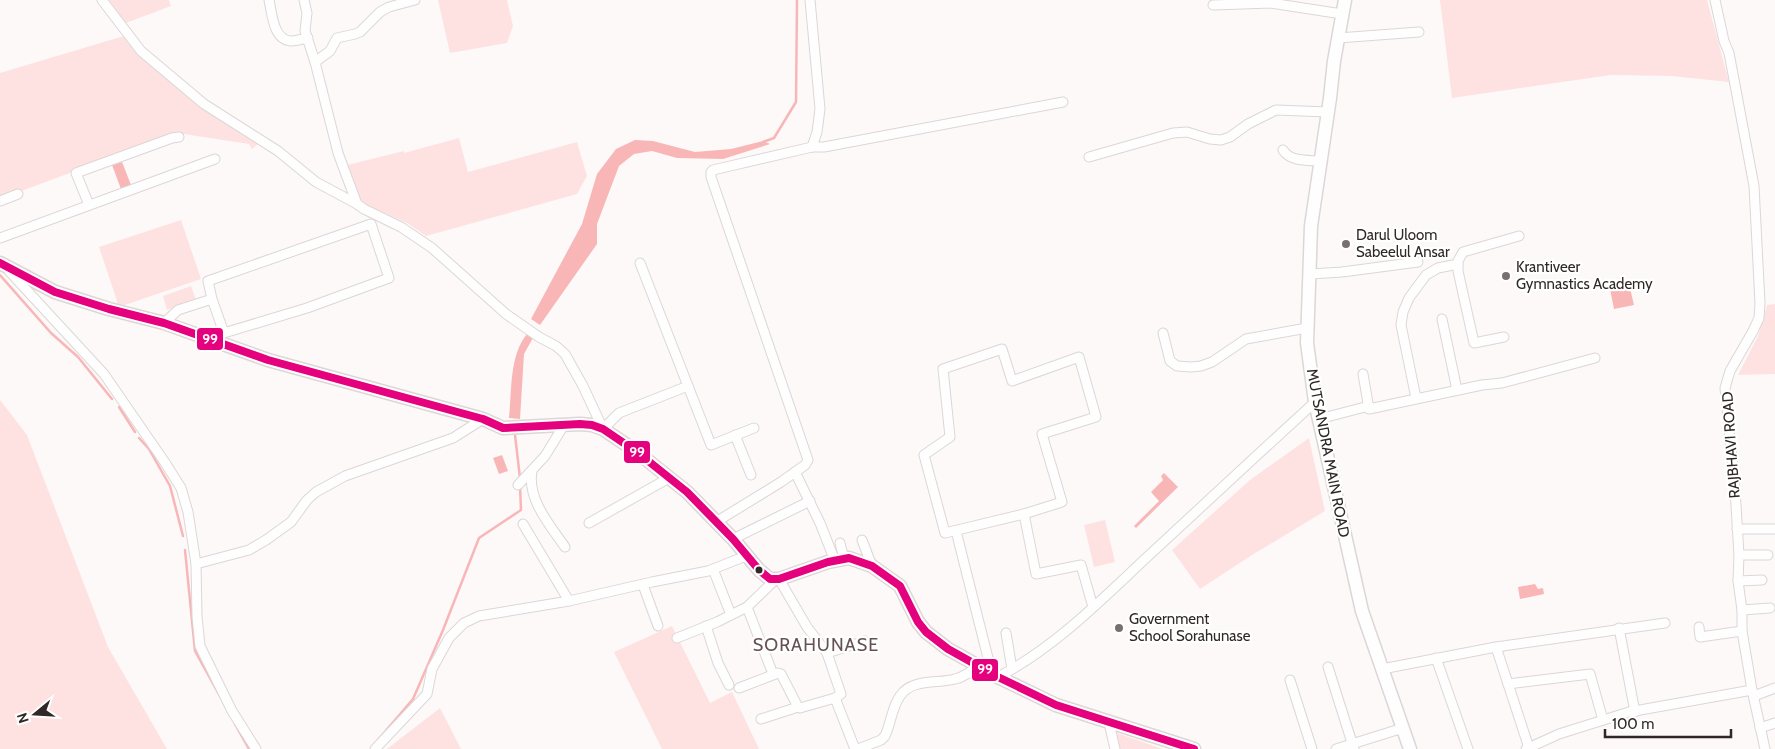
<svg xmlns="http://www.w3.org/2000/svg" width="1775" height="749" font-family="Cabin,sans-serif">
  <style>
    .green { fill: #fee2e1 }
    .water { fill: #f9b6b7 }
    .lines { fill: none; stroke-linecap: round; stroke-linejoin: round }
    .stream { stroke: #f9b6b7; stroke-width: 2.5 }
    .street-casing { stroke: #ddd6d6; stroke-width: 11 }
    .secondary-casing { stroke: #ddd6d6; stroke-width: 15 }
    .street { stroke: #fffefe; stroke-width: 9 }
    .secondary { stroke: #fffefe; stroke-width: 12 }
    .bus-1-casing { stroke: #fff; stroke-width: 11 }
    .bus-1 { stroke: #e5007d; stroke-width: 8 }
    .poi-dot { fill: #787070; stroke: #fff; stroke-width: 2 }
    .bus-dot { fill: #302727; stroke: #fff; stroke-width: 2 }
    .labels { text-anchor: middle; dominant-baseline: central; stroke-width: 4.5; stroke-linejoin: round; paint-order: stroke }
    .poi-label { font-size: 15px; fill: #302727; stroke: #fff; text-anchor: start }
    .street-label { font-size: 15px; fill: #302727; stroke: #fff }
    .quarter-label { font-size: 18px; letter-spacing: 1px; fill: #675252; stroke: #fff }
    .line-badge { stroke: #fff; stroke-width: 2 }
    .badge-label { font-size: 14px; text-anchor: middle; font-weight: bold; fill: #fff }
  </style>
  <rect width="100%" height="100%" fill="#fdf9f9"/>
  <g class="green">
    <polygon points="109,0 169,0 171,6 126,23"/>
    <polygon points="438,0 507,0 513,26 507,43 450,53"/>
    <polygon points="1440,0 1707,0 1729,82 1671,76 1611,75 1452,98"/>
    <polygon points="127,35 206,108 258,144 252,149 249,144 177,133 0,199 0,73"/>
    <polygon points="459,138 468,172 577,142 587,176 577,194 426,236 407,223 361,202 347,165 404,151 404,153"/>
    <polygon points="181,220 201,279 119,307 99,247"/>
    <polygon points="191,286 196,300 167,310 163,296"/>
    <polygon points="1775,304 1775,374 1738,375 1758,336 1767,305"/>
    <polygon points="0,400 27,435 108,647 167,749 0,749"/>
    <polygon points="1309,438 1325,511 1252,555 1200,589 1172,550 1250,480"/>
    <polygon points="1105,520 1115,562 1094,567 1084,525"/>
    <polygon points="672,626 710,703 732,692 759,749 662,749 614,652"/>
    <polygon points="440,708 461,749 387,749"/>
    <polygon points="1114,732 1163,749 1120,749"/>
  </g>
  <g class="water">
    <polygon points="635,140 653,141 695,152 731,149 763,141 770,144 723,159 677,158 652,151 634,154 619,166 597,224 597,244 540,325 531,319 582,224 597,174 616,149"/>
    <polygon points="122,162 131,185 121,189 112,165"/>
    <polygon points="1629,284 1634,305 1614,309 1610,289"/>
    <path d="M 527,334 L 534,336 L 524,354 L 520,419 L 509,418 C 512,391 509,356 527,334 Z"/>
    <polygon points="502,455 508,471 499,474 493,458"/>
    <polygon points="1164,473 1178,487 1136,528 1134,526 1159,501 1151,492 1163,480 1161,476"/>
    <polygon points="1535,584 1538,589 1543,588 1544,594 1520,599 1518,587"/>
  </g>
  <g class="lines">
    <g class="stream">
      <polyline points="763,142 774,138 796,102 797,0"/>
      <polyline points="0,275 51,333 78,357 112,399"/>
      <polyline points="119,407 135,432"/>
      <polyline points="515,435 520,478"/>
      <polyline points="139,438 149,449 170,486 183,536"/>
      <polyline points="185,550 195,651 221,698"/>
      <polyline points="235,724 249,749"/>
      <polyline points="378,740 413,699 443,630 479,538 521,510 520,486"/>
    </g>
    <g class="street-casing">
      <g id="street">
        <polyline points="102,0 141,51 204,104 278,151 316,182 357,204"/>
        <path d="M 269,0 C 272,13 273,40 291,41 C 296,41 303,39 308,38"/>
        <polyline points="304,0 307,13 305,31 315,62"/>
        <polyline points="415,0 389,7 380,12 360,32 355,34 337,38 330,51 315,62 338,153 357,204 364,209 401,227 432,248 506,314 539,337 556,346 565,354 583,386 603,429 619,413 688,386 711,445 754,428"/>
        <polyline points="810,0 820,109 817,132 812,147"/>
        <polyline points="1715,0 1724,41 1729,53 1754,186 1760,303 1759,318 1753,331 1730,371 1725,388 1735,489 1739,555 1738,581 1742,610 1742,631 1752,690 1765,749"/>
        <polyline points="1213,5 1271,3 1342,14"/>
        <polyline points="1338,38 1419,32"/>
        <path d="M 1283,150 C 1290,162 1308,160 1321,161"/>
        <polyline points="1089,157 1173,133 1187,132 1210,139 1221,140 1230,137 1248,124 1276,110 1328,112"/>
        <polyline points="0,201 18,194"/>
        <polyline points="89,205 76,173 172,138 179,137"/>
        <polyline points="0,238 215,159"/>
        <polyline points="640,263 688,386"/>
        <polyline points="9,271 104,374 164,461 181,488 188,512 196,564 197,616 200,646 232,711 256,749"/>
        <polyline points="1311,274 1342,272 1418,262"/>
        <polyline points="1442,319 1457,390"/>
        <polyline points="164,323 178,310 212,299 224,333 307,308 389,278 371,224 208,281 212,299"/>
        <polyline points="1163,333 1170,361 1177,366 1191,367 1201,366 1212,362 1246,339 1307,328"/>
        <polyline points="1504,337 1474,343 1458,271 1458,261 1463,252 1519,236"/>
        <polygon points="1002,349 1012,381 1079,357 1096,417 1042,434 1062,502 1024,514 945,533 924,455 950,437 943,369"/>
        <polyline points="1363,374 1369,409 1482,385 1502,383 1595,358"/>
        <polyline points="1416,398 1401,325 1403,312 1409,298 1426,275 1438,268 1458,264"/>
        <polyline points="1319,419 1369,406"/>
        <polyline points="735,435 751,475"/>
        <path d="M 532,471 C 527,499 549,524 565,547"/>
        <polyline points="795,472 820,523 835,561"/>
        <polyline points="518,485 545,456 564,425"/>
        <polyline points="1024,514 1036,574 1081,565 1093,607"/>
        <polyline points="716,522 781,482 805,465 808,460 711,177 711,172 713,170 812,147 824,147 1063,102"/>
        <polyline points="589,523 669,478"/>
        <polyline points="523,524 569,601"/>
        <polyline points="1737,529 1775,529"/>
        <polyline points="956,531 989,662 988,670"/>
        <polyline points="733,539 810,501"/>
        <polyline points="862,540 872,566"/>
        <polyline points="840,543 844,559"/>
        <polyline points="1739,555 1768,555"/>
        <polyline points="196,564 249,550 266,540 291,522 307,500 316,492 345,476 453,438 483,419"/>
        <polyline points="713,569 731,615"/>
        <polyline points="1738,581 1762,580"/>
        <polyline points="643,585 658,626"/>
        <polyline points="747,607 771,669"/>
        <polyline points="1742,610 1770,608"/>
        <polyline points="706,626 718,663 729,685"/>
        <polyline points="1699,627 1700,637 1742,631"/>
        <polyline points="1619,628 1635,712"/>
        <polyline points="1006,633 1012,669"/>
        <polyline points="677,638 717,622 747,607 775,580"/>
        <polyline points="1496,647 1529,748"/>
        <polyline points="827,653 865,641"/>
        <polyline points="1436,658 1468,749"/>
        <polyline points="1328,667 1354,749"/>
        <polyline points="1382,669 1496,647 1665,623"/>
        <path d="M 998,677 C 1054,648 1100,601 1145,559 C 1202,506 1258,454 1315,402"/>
        <polyline points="1290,680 1312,749"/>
        <polyline points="1508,684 1590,674 1603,720"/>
        <polyline points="739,688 778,673 781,674 798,707 800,708 835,698 841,694 827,653 807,627 779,579"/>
        <polyline points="1754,696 1775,688"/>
        <polyline points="835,698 855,749"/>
        <polyline points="761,719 798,707"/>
        <polyline points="1109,723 1115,749"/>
        <polyline points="1760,728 1775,723"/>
        <polyline points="375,749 427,694 432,669 449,638 464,623 479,616 569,601 652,582 708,571 746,556"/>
        <path d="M 858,749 L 881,740 L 885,736 C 891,723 892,707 900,696 C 912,678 938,684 955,679 C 964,677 972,671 979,665"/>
        <polyline points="1336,749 1403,728"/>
        <polyline points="1526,749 1559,734 1629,712 1752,690"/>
      </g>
    </g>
    <g class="secondary-casing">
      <g id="secondary">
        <polyline points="1345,0 1334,61 1330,98 1311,226 1307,343 1315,402 1362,611 1410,749"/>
        <polyline points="0,263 55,292 109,309 164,323 268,360 483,419 503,428 580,424 592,425 603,429 637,452 687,492 733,539 759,570 770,579 779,579 828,562 849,558 872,566 900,586 918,622 926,632 948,649 998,677 1056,705 1194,749"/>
      </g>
    </g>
    <use href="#street" class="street"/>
    <use href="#secondary" class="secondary"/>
    <g class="bus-1-casing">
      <polyline id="bus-1" points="0,263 55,292 109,309 164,323 268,360 483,419 503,428 580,424 592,425 603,429 637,452 687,492 733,539 759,570 770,579 779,579 828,562 849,558 872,566 900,586 918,622 926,632 948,649 998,677 1056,705 1194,749"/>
    </g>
    <use href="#bus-1" class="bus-1"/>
  </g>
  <g class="poi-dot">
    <circle cx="1346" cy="244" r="5"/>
    <circle cx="1506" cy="276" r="5"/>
    <circle cx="1119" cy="628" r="5"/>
  </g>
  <circle class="bus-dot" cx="759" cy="570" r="4.5"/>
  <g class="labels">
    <g class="poi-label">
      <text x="1356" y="235">Darul Uloom<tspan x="1356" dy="17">Sabeelul Ansar</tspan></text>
      <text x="1516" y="267">Krantiveer<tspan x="1516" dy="17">Gymnastics Academy</tspan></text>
      <text x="1129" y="619">Government<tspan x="1129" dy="17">School Sorahunase</tspan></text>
    </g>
    <g class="street-label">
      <text transform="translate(1731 445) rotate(-94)">RAJBHAVI ROAD</text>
      <text transform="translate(1328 453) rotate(79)">MUTSANDRA MAIN ROAD</text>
    </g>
    <g class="quarter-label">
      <text x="816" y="645">SORAHUNASE</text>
    </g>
  </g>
  <g class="line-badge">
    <rect x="196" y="327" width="28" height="24" rx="5" fill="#e5007d"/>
    <rect x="623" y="440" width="28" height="24" rx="5" fill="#e5007d"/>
    <rect x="971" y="658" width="28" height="24" rx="5" fill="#e5007d"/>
  </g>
  <g class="badge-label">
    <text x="210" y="344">99</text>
    <text x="637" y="457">99</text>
    <text x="985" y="674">99</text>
  </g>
  <g transform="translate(35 714) rotate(252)" stroke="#ffffff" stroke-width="4" paint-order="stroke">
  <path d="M0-4L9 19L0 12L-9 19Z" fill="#302727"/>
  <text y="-8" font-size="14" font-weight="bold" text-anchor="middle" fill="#302727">N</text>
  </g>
  <path d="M1605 729v8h126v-8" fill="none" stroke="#302727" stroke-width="2.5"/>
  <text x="1612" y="729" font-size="15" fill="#302727" stroke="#ffffff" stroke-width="4" paint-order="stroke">100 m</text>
</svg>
